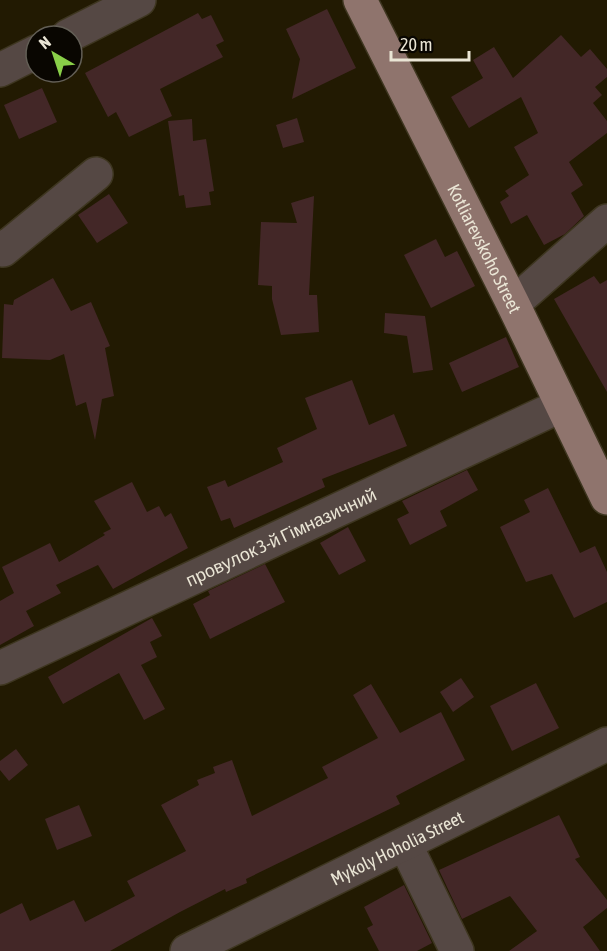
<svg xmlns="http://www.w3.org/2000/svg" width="607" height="951" font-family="'Asap Condensed',sans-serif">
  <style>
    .building { fill: #432727 }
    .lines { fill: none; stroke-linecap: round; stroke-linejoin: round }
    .minor-casing { stroke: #3e3620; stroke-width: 36 }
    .major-casing { stroke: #3e3620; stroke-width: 36 }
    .minor { stroke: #554844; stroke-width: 33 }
    .major { stroke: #8f746d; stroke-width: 33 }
    .labels { text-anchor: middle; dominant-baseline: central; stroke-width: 5; stroke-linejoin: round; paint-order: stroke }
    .street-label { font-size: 18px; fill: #eae5d5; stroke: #090601 }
  </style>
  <rect width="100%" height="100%" fill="#221a02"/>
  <g class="building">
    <polygon points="327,9 356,68 292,99 300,59 286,29"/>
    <polygon points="198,13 202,19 211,15 224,41 216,45 223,57 160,89 172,116 129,137 116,112 108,117 85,73"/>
    <polygon points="561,35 581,57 590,49 607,69 607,77 595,87 602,95 593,103 607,121 607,133 569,162 583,185 571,193 584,216 565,234 544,245 527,215 511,224 500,202 509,196 505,191 529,175 514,147 538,133 521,97 469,128 451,97 483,78 473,60 494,47 513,78"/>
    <polygon points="42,88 57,122 19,139 4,105"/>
    <polygon points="297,118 304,142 283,148 276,125"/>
    <polygon points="192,119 193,141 206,139 214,191 209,192 211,205 186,208 184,195 179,196 168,121"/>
    <polygon points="109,194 128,223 97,243 78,215"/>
    <polygon points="314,196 309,295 317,295 319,332 281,335 272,299 272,286 258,285 261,222 297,223 291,203"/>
    <polygon points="436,239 445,257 457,251 475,286 431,308 404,255"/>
    <polygon points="594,276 600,284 607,280 607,392 554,299"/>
    <polygon points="53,278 71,311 91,302 110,346 105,348 114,396 102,399 95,440 86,402 76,406 64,354 50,360 2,358 4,304 13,305 14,300"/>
    <polygon points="385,313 425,316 433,370 413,373 407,336 384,333"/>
    <polygon points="506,337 519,367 462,392 449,363"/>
    <polygon points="352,380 369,425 394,414 407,446 322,479 325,487 234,528 230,518 221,521 207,487 225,480 228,487 283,462 277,448 317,429 305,398"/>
    <polygon points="467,470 478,490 440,511 447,526 410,545 397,519 409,513 402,501"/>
    <polygon points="132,482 147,512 159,506 165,517 171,513 188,548 113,589 98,565 56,585 61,593 26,611 34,626 0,645 0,601 14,593 2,567 50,543 59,562 105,535 103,533 111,529 94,501"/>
    <polygon points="548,488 580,553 595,546 607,572 607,602 574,618 552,574 526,582 500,527 530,512 524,500"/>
    <polygon points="348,527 366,561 339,575 320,543"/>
    <polygon points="265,564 285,602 210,639 193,604 210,595 208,591"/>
    <polygon points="152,618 162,636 150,642 157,657 141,665 165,709 144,720 119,673 63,704 48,677"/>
    <polygon points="461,678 474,697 453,712 440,692"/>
    <polygon points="536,683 559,728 512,751 490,706"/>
    <polygon points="371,684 400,733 441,712 465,760 396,796 400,804 246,879 247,883 226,892 225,889 180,912 110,951 0,951 0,914 22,903 30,921 74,900 85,922 135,896 127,881 186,851 161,805 199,785 197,780 215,773 213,767 232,760 252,816 328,778 322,767 378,738 353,695"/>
    <polygon points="16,749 28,765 9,781 0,770 0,761"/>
    <polygon points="79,805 92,836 57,850 45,819"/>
    <polygon points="559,815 580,857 575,859 607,900 607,908 583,927 600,951 509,951 537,931 510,896 462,919 439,870"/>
    <polygon points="404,885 432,943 417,951 379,951 367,928 373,925 364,907"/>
  </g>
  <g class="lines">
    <g class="minor-casing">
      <g id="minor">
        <polyline points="68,36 139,0"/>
        <polyline points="0,70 36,52"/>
        <polyline points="0,247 3,250 96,174"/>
        <polyline points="513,304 607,221"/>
        <path id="s1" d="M 0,668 L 562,405"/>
        <polyline points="405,844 457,951"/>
        <path id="s2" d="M 187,951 L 607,744"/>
      </g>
    </g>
    <g class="major-casing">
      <g id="major">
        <path id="s3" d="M 360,0 L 513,304 L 607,498"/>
      </g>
    </g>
    <use href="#minor" class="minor"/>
    <use href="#major" class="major"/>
  </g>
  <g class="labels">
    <g class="street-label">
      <text stroke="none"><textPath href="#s3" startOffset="278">Kotliarevskoho Street</textPath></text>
      <text stroke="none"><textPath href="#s1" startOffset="310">провулок 3-й Гімназичний</textPath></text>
      <text stroke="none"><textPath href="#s2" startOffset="234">Mykoly Hoholia Street</textPath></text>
    </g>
  </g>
  <g transform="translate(54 54) rotate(321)"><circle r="28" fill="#090601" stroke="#635f56" stroke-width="1.5"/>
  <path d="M0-4.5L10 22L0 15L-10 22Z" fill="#89cf48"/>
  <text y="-9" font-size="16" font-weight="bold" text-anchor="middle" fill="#eae5d5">N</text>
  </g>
  <path d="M391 51v9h78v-9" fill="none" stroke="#eae5d5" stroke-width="3"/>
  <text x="400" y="51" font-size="18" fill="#eae5d5" stroke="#090601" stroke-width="4.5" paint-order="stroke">20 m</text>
</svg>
